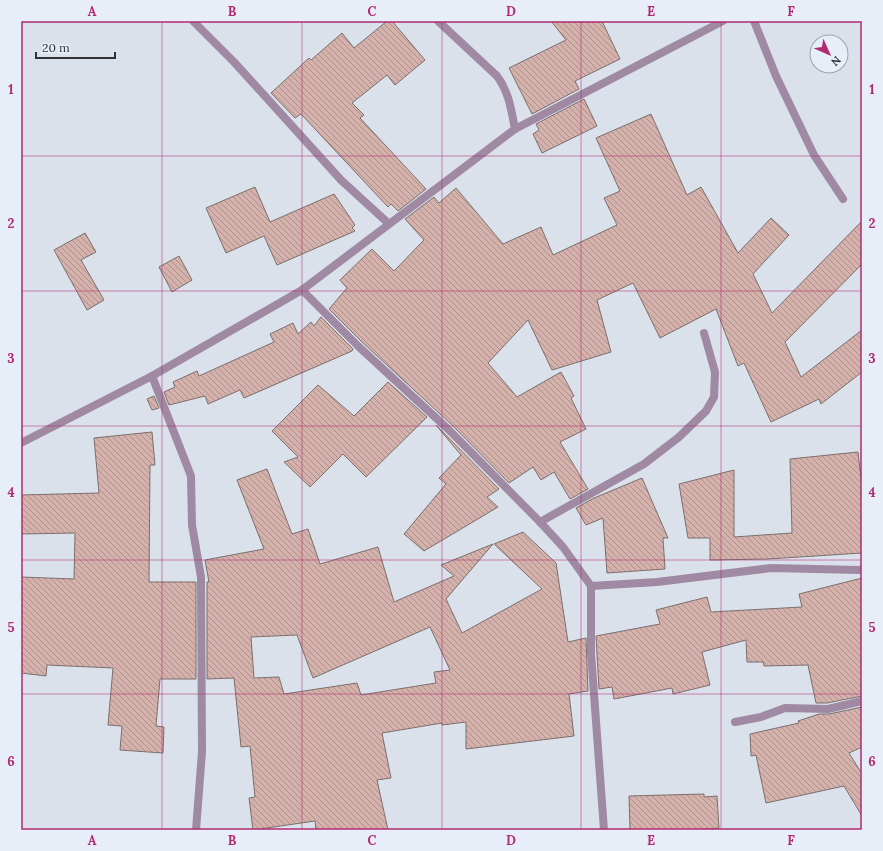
<svg xmlns="http://www.w3.org/2000/svg" width="883" height="851" font-family="Lora,serif">
  <style>
    .building { fill: url(#building-back-hatch); stroke: #7a6f6d; fill-rule: evenodd }
    .lines { fill: none; stroke-linecap: round; stroke-linejoin: round }
    .street { stroke: #9f89a3; stroke-width: 8 }
    .grid { fill: none; stroke: #b12b72; stroke-width: 1; stroke-opacity: 0.55 }
    .neatline { fill: none; stroke: #b12b72; stroke-width: 1.5 }
    .grid-label { font-size: 13px; text-anchor: middle; font-weight: bold; fill: #b12b72 }
  </style>
  <defs>
    <pattern id="building-back-hatch" width="6" height="6" patternUnits="userSpaceOnUse"><rect width="6" height="6" fill="#d5b1ab"/><path d="M-1 5l2 2M0 0l6 6M5-1l2 2" fill="none" stroke="#ad918c"/></pattern>
  </defs>
  <rect width="100%" height="100%" fill="#dbe1eb"/>
  <g class="building">
    <polygon points="387,21 392,21 425,60 395,85 387,75 352,103 364,115 360,118 426,189 398,211 391,204 388,207 301,114 295,118 271,93 309,58 311,60 342,33 354,48"/>
    <polygon points="551,21 602,21 620,59 575,81 579,89 532,114 509,68 566,40"/>
    <polygon points="584,99 597,126 542,153 533,134 539,130 536,124"/>
    <polygon points="651,114 687,195 701,187 738,253 771,218 789,235 753,274 772,313 862,221 862,264 785,342 801,377 862,330 862,372 821,404 819,399 771,422 744,363 738,366 716,309 660,338 633,283 597,300 611,352 552,370 528,320 488,363 517,397 561,372 574,396 571,398 586,429 560,442 588,489 570,499 554,472 541,480 533,467 509,483 452,425 362,342 329,309 347,288 340,280 372,249 394,271 424,240 405,219 434,197 439,203 456,188 503,244 541,227 553,255 617,225 604,198 620,191 596,138"/>
    <polygon points="255,187 270,222 334,194 355,225 352,228 355,231 277,265 264,236 226,253 206,208"/>
    <polygon points="85,233 96,252 81,260 104,300 87,310 54,250"/>
    <polygon points="179,256 192,280 172,292 159,267"/>
    <polygon points="321,317 353,349 352,351 244,398 240,390 208,404 205,396 169,405 164,392 175,387 173,382 197,371 199,376 274,342 270,334 293,323 298,334 311,322 314,326"/>
    <polygon points="388,382 427,417 366,477 343,454 310,487 284,462 298,457 272,431 318,385 354,416"/>
    <polygon points="154,396 159,408 152,410 147,399"/>
    <polygon points="436,425 499,489 487,497 498,507 424,551 404,534 446,484 439,478 461,455"/>
    <polygon points="152,432 155,465 150,465 149,582 196,582 196,679 160,679 156,726 164,727 163,753 120,750 122,726 108,725 113,668 47,665 46,676 21,673 21,577 74,579 75,533 21,534 21,495 99,493 94,438"/>
    <polygon points="858,452 862,487 862,553 768,559 710,560 710,538 688,538 679,484 734,470 734,537 792,533 790,459"/>
    <path d="M 267,469 L 292,534 L 308,529 L 320,564 L 378,547 L 394,602 L 454,576 L 441,565 L 493,544 L 446,599 L 462,633 L 542,589 L 494,544 L 523,532 L 556,563 L 568,642 L 586,638 L 588,691 L 569,694 L 574,736 L 466,749 L 466,722 L 442,725 L 442,723 L 382,733 L 391,778 L 377,780 L 388,830 L 316,830 L 315,821 L 253,830 L 249,798 L 255,797 L 250,746 L 241,747 L 234,678 L 207,679 L 207,582 L 209,582 L 205,560 L 264,549 L 237,480 ZM 430,627 L 450,670 L 434,672 L 436,683 L 361,695 L 357,683 L 284,694 L 279,677 L 254,678 L 251,637 L 297,635 L 313,678 Z"/>
    <polygon points="642,478 668,538 663,538 665,569 607,573 603,518 586,525 576,508 594,498"/>
    <polygon points="862,578 862,696 827,703 816,703 808,665 764,666 763,662 747,662 746,640 702,652 710,685 673,694 672,688 614,699 612,687 599,689 596,636 660,624 656,610 707,597 711,612 802,607 799,594"/>
    <polygon points="862,707 862,747 849,753 862,774 862,816 844,786 766,803 756,755 751,756 750,734 799,723 798,721 819,714 829,714"/>
    <polygon points="704,794 704,797 717,796 719,828 695,830 630,830 629,796"/>
  </g>
  <g class="lines">
    <g class="street">
      <polyline points="193,21 234,62 341,180 388,223"/>
      <path d="M 438,21 L 497,76 C 509,92 511,109 515,129"/>
      <polyline points="754,21 776,76 814,155 843,199"/>
      <polyline points="302,290 358,346 448,429 540,522 563,547 591,586 591,653 604,830"/>
      <polyline points="152,376 191,476 192,525 201,577 202,752 196,830"/>
      <polyline points="21,443 152,376 302,290 515,129 723,21"/>
      <polyline points="540,522 644,464 679,437 706,411 714,397 715,372 704,333"/>
      <polyline points="591,586 657,582 771,568 859,570 862,569"/>
      <polyline points="735,722 761,717 785,708 828,709 862,701"/>
    </g>
  </g>
  <path class="grid" d="M 162,21 L 162,830M 302,21 L 302,830M 442,21 L 442,830M 581,21 L 581,830M 721,21 L 721,830M 21,156 L 862,156M 21,291 L 862,291M 21,426 L 862,426M 21,560 L 862,560M 21,694 L 862,694"/>
  <rect width="883" height="851" fill="none" stroke="#e8eef8" stroke-width="44"/>
  <g transform="translate(829 54) rotate(135)"><circle r="19" fill="#e8eef8" stroke="#9ea3aa"/>
  <path d="M0-3L7 15L0 10L-7 15Z" fill="#b12b72"/>
  <text y="-6" font-size="11" font-weight="bold" text-anchor="middle" fill="#303236">N</text>
  </g>
  <path d="M36 52v6h79v-6" fill="none" stroke="#303236" stroke-width="2"/>
  <text x="42" y="52" font-size="12" fill="#303236" stroke="#e8eef8" stroke-width="3" paint-order="stroke">20 m</text>
  <rect x="22" y="22" width="839" height="807" class="neatline"/>
  <g class="grid-label">
    <text x="92" y="16">A</text>
    <text x="232" y="16">B</text>
    <text x="372" y="16">C</text>
    <text x="511" y="16">D</text>
    <text x="651" y="16">E</text>
    <text x="791" y="16">F</text>
    <text x="11" y="94">1</text>
    <text x="872" y="94">1</text>
    <text x="11" y="228">2</text>
    <text x="872" y="228">2</text>
    <text x="11" y="363">3</text>
    <text x="872" y="363">3</text>
    <text x="11" y="497">4</text>
    <text x="872" y="497">4</text>
    <text x="11" y="632">5</text>
    <text x="872" y="632">5</text>
    <text x="11" y="766">6</text>
    <text x="872" y="766">6</text>
    <text x="92" y="845">A</text>
    <text x="232" y="845">B</text>
    <text x="372" y="845">C</text>
    <text x="511" y="845">D</text>
    <text x="651" y="845">E</text>
    <text x="791" y="845">F</text>
  </g>
</svg>
